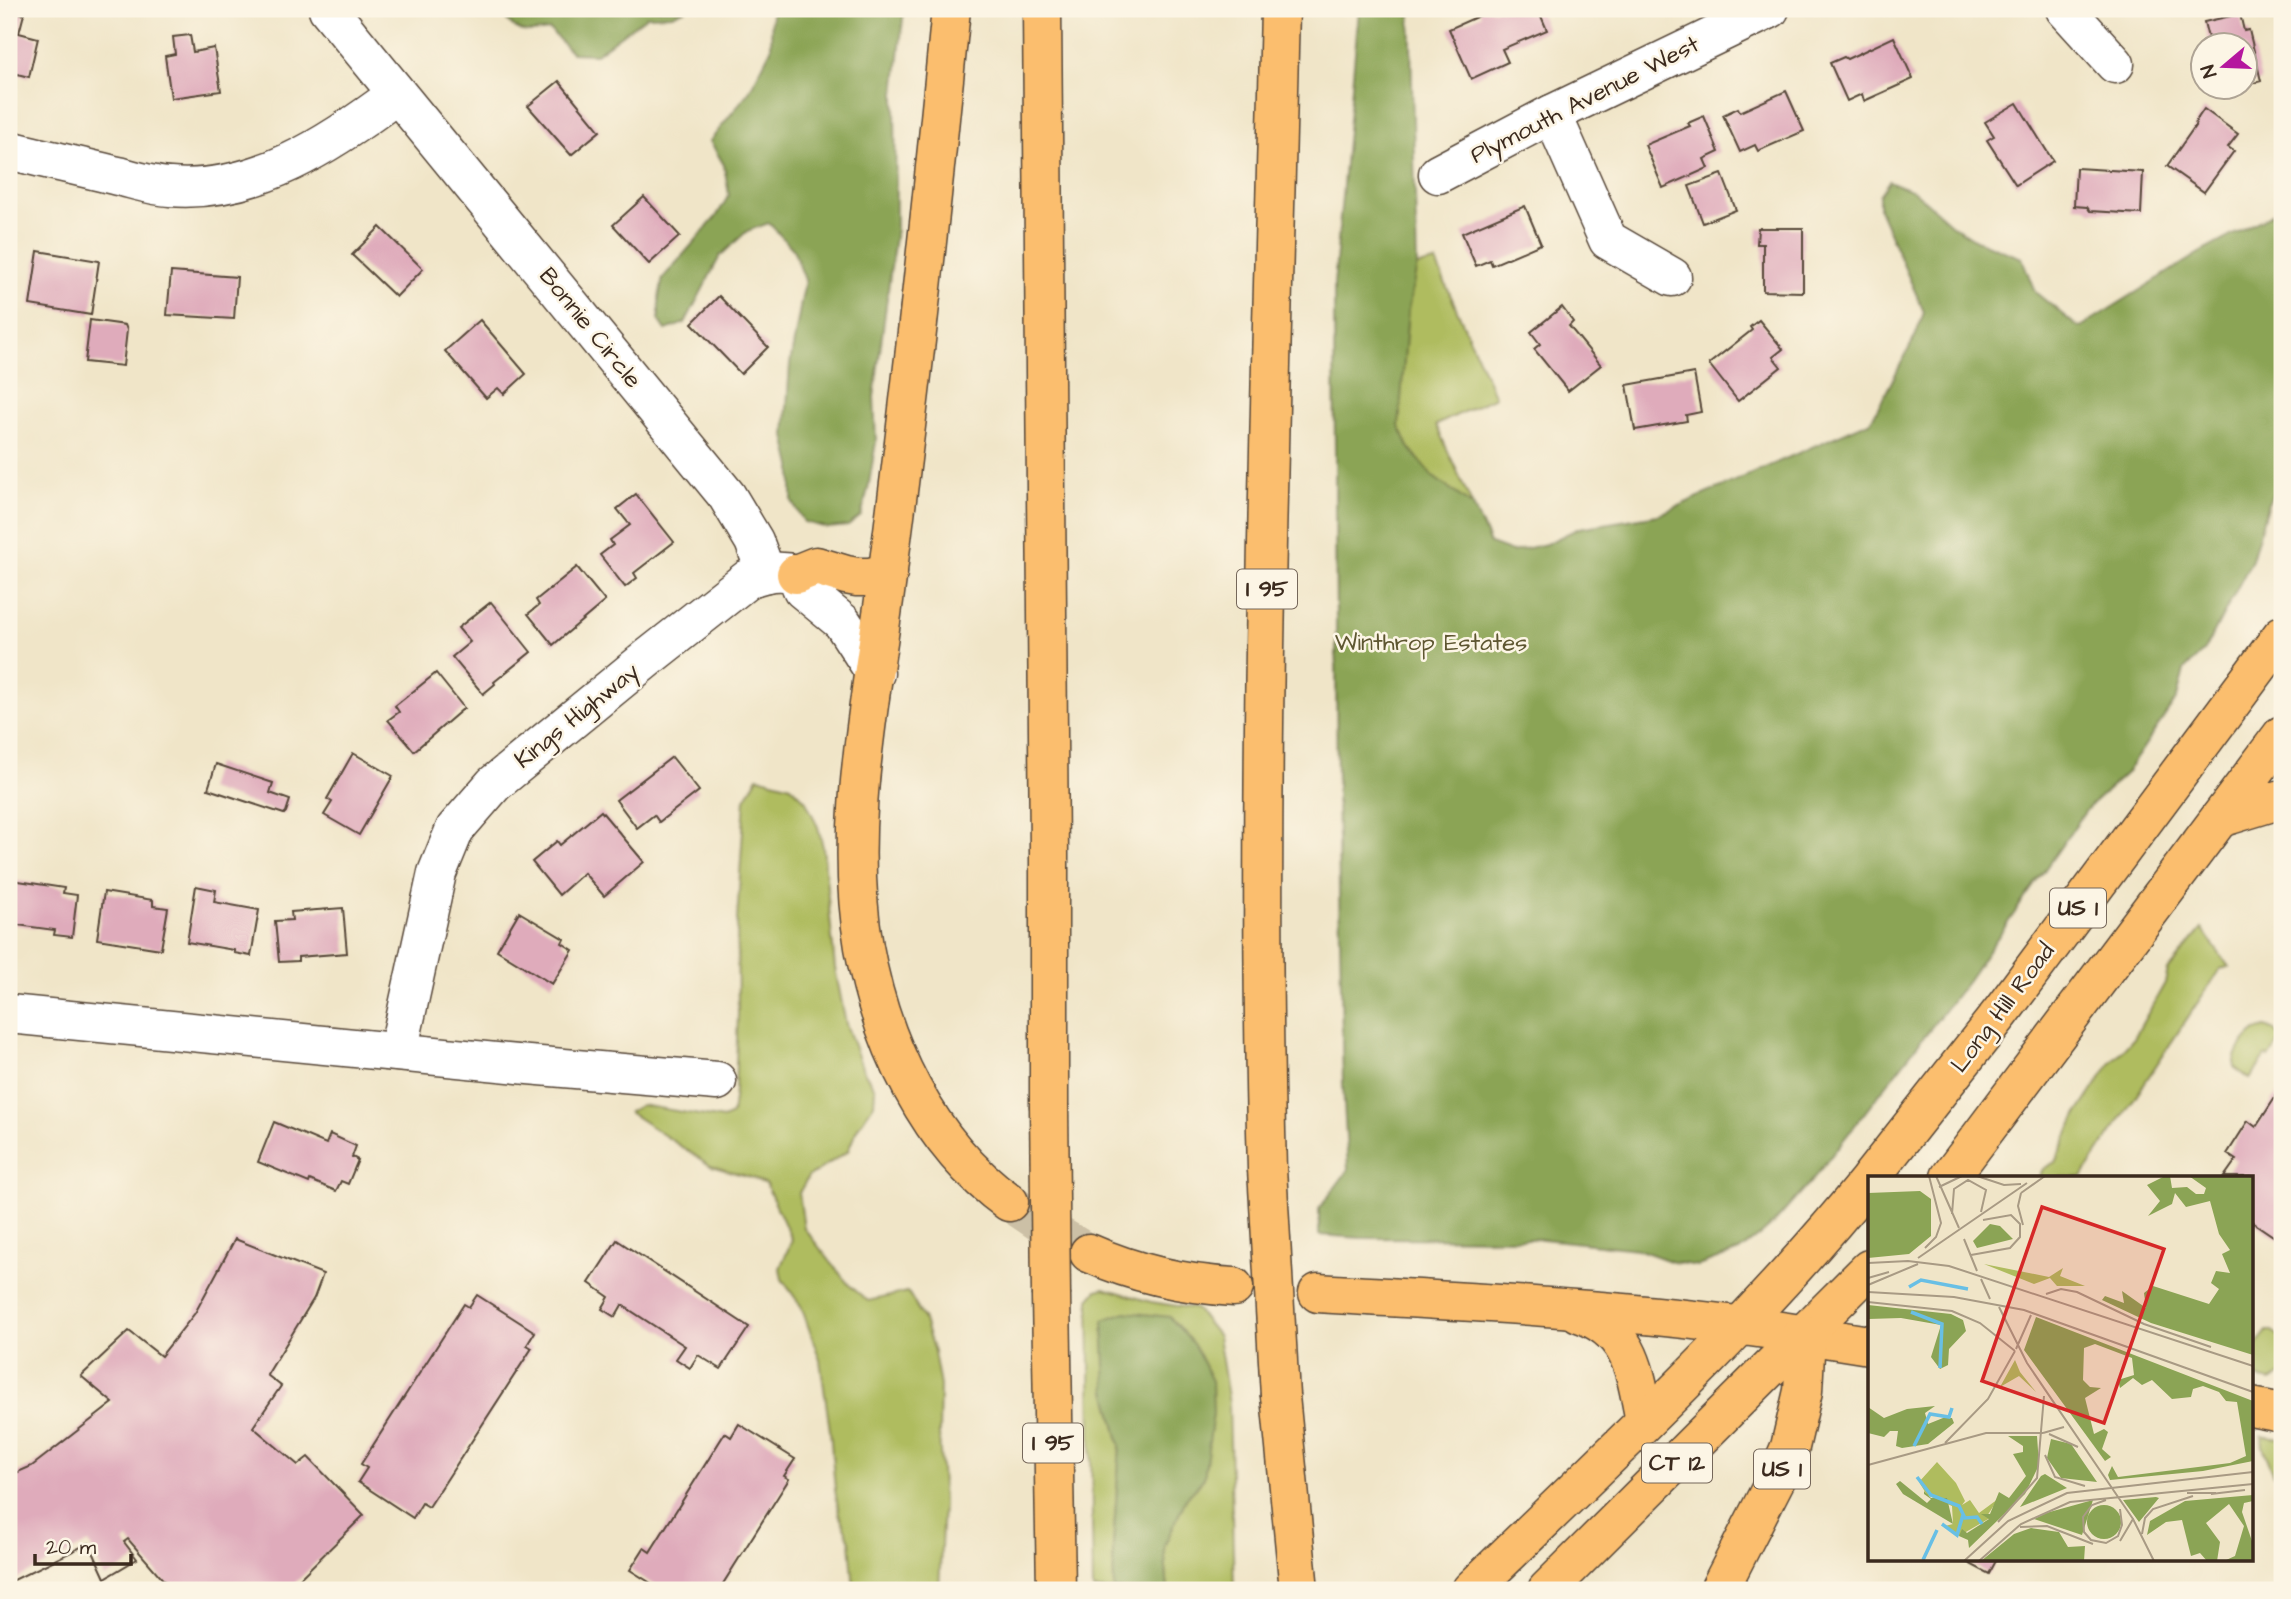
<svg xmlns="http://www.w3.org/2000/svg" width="2291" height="1599" font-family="'Architects Daughter',sans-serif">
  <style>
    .green { fill: #afbc5e; stroke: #75733e; stroke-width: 2 }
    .forest { fill: #8ba455; stroke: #63673a; stroke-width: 2 }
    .building { fill: #dfabbb }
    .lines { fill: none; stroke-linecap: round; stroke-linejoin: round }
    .highway-tunnel { stroke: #ccc0a6; stroke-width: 38; stroke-dasharray: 38 19; stroke-linecap: butt }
    .minor-casing { stroke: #564638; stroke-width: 41 }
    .major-casing { stroke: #564638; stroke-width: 41 }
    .highway-casing { stroke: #564638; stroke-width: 41 }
    .minor { stroke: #fff; stroke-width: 38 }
    .major { stroke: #fbbe6e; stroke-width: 38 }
    .highway { stroke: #fbbe6e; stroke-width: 38 }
    .highway-bridge-casing { stroke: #564638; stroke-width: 41; stroke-linecap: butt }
    .highway-bridge { stroke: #fbbe6e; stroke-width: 38 }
    .labels { text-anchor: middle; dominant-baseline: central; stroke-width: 5; stroke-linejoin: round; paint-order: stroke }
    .shield { fill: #fcf5e5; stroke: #75675a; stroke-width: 2 }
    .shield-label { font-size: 23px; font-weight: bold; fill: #3b2a1e }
    .street-label { font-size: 24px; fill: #3b2a1e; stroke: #fcf5e5 }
    .park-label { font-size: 24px; fill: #5e5631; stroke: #fcf5e5 }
    .inset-river { fill: none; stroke: #68bfe5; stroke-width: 3.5 }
    .inset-road { fill: none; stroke: #a89a84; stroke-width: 2 }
    .view { fill: #d62828; fill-opacity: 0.15; stroke: #d62828; stroke-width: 3.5 }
    .inset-edge { fill: none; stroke: #3b2a1e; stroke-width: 3.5 }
  </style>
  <rect width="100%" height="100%" fill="#fcf5e5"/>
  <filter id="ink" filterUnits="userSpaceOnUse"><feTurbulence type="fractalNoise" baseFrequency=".0143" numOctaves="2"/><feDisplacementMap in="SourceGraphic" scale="14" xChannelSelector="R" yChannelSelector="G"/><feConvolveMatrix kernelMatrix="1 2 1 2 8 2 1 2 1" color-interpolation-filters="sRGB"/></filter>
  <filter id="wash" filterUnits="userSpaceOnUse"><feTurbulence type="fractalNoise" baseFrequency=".00686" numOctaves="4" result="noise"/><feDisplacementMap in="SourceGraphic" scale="28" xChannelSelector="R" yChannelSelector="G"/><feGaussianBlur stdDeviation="1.57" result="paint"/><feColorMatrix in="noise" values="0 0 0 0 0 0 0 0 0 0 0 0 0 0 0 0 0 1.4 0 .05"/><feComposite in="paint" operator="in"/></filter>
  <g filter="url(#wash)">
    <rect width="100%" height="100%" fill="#f0e5c8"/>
    <g class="green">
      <polygon points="1436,262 1495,397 1436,425 1559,695 1337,791 1334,284"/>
      <polygon points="758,777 791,786 806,801 818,827 823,847 835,968 846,1024 863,1070 875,1089 874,1104 857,1129 848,1151 808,1177 799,1193 804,1228 849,1285 868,1301 908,1292 923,1318 934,1352 940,1386 939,1434 943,1504 939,1590 854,1590 850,1541 839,1514 835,1490 830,1430 820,1360 801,1306 782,1279 780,1268 792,1240 766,1184 750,1177 711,1166 629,1112 641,1105 723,1119 732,1115 735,1090 738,1014 737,920 745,799"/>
      <polygon points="2202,929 2229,967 2220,969 2082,1177 2039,1177 2043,1169 2055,1162 2078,1113 2110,1064 2134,1038 2165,983 2168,970"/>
      <path d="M 2266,1027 L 2275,1031 L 2282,1038 L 2269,1058 L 2266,1056 L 2250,1079 L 2234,1067 C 2235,1050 2250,1030 2266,1027 Z"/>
      <polygon points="1104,1288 1151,1302 1196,1309 1218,1336 1229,1403 1234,1590 1168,1590 1164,1546 1186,1499 1204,1478 1106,1390 1120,1445 1113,1545 1114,1590 1093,1590 1089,1299 1097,1290"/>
      <polygon points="2267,1331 2272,1331 2282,1338 2282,1374 2271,1381 2251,1377 2251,1344 2255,1347"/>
      <polygon points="2262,1436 2282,1439 2282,1480 2275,1477 2263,1447"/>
    </g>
    <g class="forest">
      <path d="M 498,9 L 686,9 L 672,15 L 647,16 L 596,54 L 572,53 L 550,30 C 520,34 517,34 498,9 Z"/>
      <polygon points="772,9 904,9 895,94 896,229 874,397 876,442 868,489 861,516 848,526 828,528 804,522 792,501 792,466 785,436 790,364 805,280 793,249 769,223 747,231 720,256 685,323 666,330 659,320 659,297 663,278 716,217 729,195 724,165 710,141 750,90 771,49"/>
      <polygon points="1359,9 1410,9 1417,266 1408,310 1399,426 1409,447 1432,476 1473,506 1490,544 1512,552 1546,544 1579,528 1658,515 1871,421 1915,337 1924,312 1879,209 1879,195 1889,181 1914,191 1951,224 1976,240 2022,258 2035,292 2079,328 2199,253 2270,215 2282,206 2282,480 2268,503 2252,560 2205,650 2184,670 2177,698 2126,773 2087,809 1968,980 1813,1179 1776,1221 1759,1236 1739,1251 1698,1266 1673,1262 1637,1249 1543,1239 1361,1238 1319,1235 1319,1209 1348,1170 1343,1087 1337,791 1334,284"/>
      <polygon points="1125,1312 1170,1317 1194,1345 1212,1381 1213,1414 1204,1478 1186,1499 1164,1546 1168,1590 1114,1590 1113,1545 1120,1445 1106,1390 1103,1320"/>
    </g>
    <g id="blocks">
      <g class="building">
        <polygon points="1481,9 1538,9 1547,30 1502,49 1508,62 1471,79 1449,29 1481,15 1479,10"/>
        <polygon points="9,10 24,14 19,33 38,38 29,77 9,72"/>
        <polygon points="2240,14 2244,31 2249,30 2261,81 2246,85 2246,46 2210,46 2204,22"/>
        <polygon points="190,35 193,52 214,48 221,91 171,98 165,56 175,54 173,37"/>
        <polygon points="1894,37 1913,79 1864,101 1862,94 1847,101 1830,63 1844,57 1847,59"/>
        <polygon points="559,81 600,131 571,155 528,106"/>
        <polygon points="1786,91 1804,131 1758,151 1755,145 1740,152 1723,115 1738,108 1740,112"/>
        <polygon points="2017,103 2053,161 2016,185 1987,140 1994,136 1985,122"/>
        <polygon points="2204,109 2238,134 2228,147 2234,151 2204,192 2167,166 2195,126 2196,121"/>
        <polygon points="1704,116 1719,152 1704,159 1708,168 1663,188 1645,145 1690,126 1688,123"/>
        <polygon points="2076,168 2143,172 2141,214 2090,211 2087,207 2074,206"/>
        <polygon points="1722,174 1736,210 1703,223 1689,186"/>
        <polygon points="644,197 680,236 649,264 613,225"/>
        <polygon points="1525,206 1541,244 1492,265 1490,260 1476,266 1462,233"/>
        <polygon points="380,227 423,269 396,297 352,255"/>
        <polygon points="1758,228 1803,228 1803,292 1763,291 1763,244 1757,244"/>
        <polygon points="38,251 99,261 91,315 30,305"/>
        <polygon points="171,272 237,277 234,319 167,315"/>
        <polygon points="719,296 768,347 741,374 692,323"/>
        <polygon points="1562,307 1573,322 1569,326 1601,365 1568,391 1534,349 1540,344 1531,332"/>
        <polygon points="90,320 125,325 127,330 123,366 85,362"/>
        <polygon points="480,320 526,374 504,394 498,388 486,398 445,351"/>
        <polygon points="1759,320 1783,349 1773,357 1781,367 1738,401 1709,364 1752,330 1750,327"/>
        <polygon points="1694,373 1701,412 1686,415 1687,421 1635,430 1627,385"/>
        <polygon points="636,494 674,542 634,573 637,578 625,587 600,555 613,545 610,540 630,525 617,509"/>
        <polygon points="577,567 605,601 553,645 528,614 539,605 536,600"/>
        <polygon points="491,602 531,652 494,682 495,684 483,694 452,657 470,642 458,628"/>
        <polygon points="436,673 464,708 414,751 388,720 399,712 395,706"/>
        <polygon points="353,753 393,776 359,835 324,815 332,802 327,799"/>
        <polygon points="672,757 699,791 659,822 654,815 637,828 616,800"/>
        <polygon points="216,764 273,783 270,793 290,800 286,812 284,814 208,789"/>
        <polygon points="601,811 644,862 604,896 584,873 559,895 532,862 557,841 560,845"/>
        <polygon points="12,880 64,888 63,893 77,895 72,937 54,935 55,930 9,924"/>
        <polygon points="196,886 216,890 214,902 259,910 251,956 234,953 234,950 187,942"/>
        <polygon points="104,892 153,900 153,906 168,908 161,949 97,939"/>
        <polygon points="343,908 347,953 298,957 298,961 279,962 275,921 292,920 291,912"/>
        <polygon points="519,912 564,939 562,943 573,950 552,984 497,950"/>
        <polygon points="2282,1087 2282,1242 2251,1221 2251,1177 2224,1177 2236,1160 2227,1154 2248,1121 2256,1127"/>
        <polygon points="274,1122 326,1144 330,1134 356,1146 352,1157 358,1160 348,1184 341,1181 336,1191 310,1180 309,1183 258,1162"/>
        <polygon points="235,1239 323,1274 314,1298 267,1375 281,1386 253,1427 298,1465 308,1457 364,1515 288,1590 172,1590 128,1539 124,1542 137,1559 105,1578 89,1543 10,1582 9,1476 32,1466 113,1403 81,1376 129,1331 161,1356 195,1313"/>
        <polygon points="617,1240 749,1327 721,1369 698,1355 690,1368 676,1359 685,1346 622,1305 615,1317 602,1309 609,1297 589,1283"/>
        <polygon points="477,1295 535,1332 527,1345 532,1348 429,1507 422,1503 413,1518 358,1482 367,1468 361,1464 464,1304 469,1307"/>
        <polygon points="739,1424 795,1459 784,1476 789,1479 719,1590 662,1590 630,1570 644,1548 650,1552 725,1433 731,1437"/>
        <polygon points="1961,1559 1997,1559 1989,1574"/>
      </g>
    </g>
  </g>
  <g filter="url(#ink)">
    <use href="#blocks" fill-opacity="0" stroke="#564638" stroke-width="2"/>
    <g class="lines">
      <polyline class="highway-tunnel" points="1009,1202 1050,1230 1089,1253"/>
      <g class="minor-casing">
        <g id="minor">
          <polyline points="328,9 727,496 754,541 766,573"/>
          <polyline points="2065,9 2115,64"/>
          <polyline points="1552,114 1608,240 1672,277"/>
          <path d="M 9,150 C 45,159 82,167 118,176 C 135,180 153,186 170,187 C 256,194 332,143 397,94"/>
          <polyline points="1438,174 1552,114 1770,9"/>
          <polyline points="9,1014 528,1065 717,1081"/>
          <path d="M 398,1052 L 437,873 L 455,829 L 494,784 L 649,657 L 748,579 C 764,572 779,569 796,574 L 802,589 L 842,622 L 875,673"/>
        </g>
      </g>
      <g class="major-casing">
        <g id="major">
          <polyline points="1806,1335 1869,1345"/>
          <polyline points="2251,1407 2282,1413"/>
        </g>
      </g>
      <g class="highway-casing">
        <g id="highway">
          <path d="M 951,9 C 933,193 913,378 889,562 C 874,688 842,820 864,947 C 881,1043 928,1144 1009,1202"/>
          <polyline points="1042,9 1049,854 1049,1105"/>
          <polyline points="796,574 816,566 846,575 857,577 869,577 888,573"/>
          <polyline points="2220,818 2282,799"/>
          <path d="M 1267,1169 C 1256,783 1271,395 1280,9"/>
          <polyline points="1871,1177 2002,1011 2282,635"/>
          <polyline points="1950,1177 2282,735"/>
          <path d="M 1089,1253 C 1136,1274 1183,1284 1234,1287"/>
          <path d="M 1318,1293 C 1480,1303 1644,1309 1806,1335"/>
          <polyline points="1051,1296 1056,1590"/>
          <path d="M 1579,1313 C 1632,1331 1635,1372 1645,1421"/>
          <polyline points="1280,1396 1299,1590"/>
          <path d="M 1471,1590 C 1608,1457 1749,1328 1869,1180"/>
          <polyline points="1547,1590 1869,1269"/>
          <polyline points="1719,1590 1779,1473 1790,1447 1803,1391 1806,1335"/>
        </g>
      </g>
      <use href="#minor" class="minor"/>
      <use href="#major" class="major"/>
      <use href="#highway" class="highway"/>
      <g class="highway-bridge-casing">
        <g id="highway-bridge">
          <polyline points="1049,1105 1051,1296"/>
          <polyline points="1267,1169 1280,1396"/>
        </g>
      </g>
      <use href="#highway-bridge" class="highway-bridge"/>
    </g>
  </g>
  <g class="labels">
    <g class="shield">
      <rect x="1237" y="569.5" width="60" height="39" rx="5"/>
      <rect x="2050" y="888.5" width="56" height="39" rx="5"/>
      <rect x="1023" y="1423.5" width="60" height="39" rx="5"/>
      <rect x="1642" y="1443.5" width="70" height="39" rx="5"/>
      <rect x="1754" y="1449.5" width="56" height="39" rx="5"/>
    </g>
    <g class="shield-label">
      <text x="1267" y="589">I 95</text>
      <text x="2078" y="908">US 1</text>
      <text x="1053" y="1443">I 95</text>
      <text x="1677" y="1463">CT 12</text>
      <text x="1782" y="1469">US 1</text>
    </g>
    <g class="street-label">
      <text transform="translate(1585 100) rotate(-27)">Plymouth Avenue West</text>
      <text transform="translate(590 328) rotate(51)">Bonnie Circle</text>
      <text transform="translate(577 716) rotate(-39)">Kings Highway</text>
      <text transform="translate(2003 1008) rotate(-53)">Long Hill Road</text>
    </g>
    <g class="park-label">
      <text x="1431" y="643">Winthrop Estates</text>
    </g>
  </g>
  <g transform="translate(1868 1176)">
    <rect width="385" height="385" fill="#f0e5c8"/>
    <path d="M 116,88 L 181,101 L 195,92 L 192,100 L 217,110 L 189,110 L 182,102 L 166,108 ZM 147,184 L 152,196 L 168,216 L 151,200 L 132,211 ZM 69,286 L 88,307 L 97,325 L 94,329 L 102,324 L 111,337 L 130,323 L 119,340 L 122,342 L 91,360 L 77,350 L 85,348 L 84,330 L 59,319 L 51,306 Z" fill="#afbc5e"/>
    <path d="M 297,0 L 302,0 L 304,12 L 319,11 L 328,18 L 336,18 L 338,12 L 321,0 L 385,0 L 385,179 L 283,147 L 234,124 L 237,120 L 256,127 L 254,115 L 278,132 L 276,117 L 285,110 L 341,128 L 351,113 L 343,107 L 348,95 L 362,97 L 354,78 L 362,74 L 351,58 L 342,25 L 318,31 L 307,17 L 304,28 L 280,40 L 292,25 L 279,9 ZM 52,15 L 63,23 L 63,60 L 41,78 L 0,82 L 0,17 ZM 122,48 L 132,50 L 145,63 L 109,72 L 105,65 ZM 0,129 L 83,138 L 95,144 L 98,155 L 81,173 L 80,189 L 72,193 L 63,181 L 73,149 L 33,142 L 0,143 ZM 168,141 L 385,225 L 385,285 L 335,295 L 242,304 L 240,299 L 244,290 L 250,301 L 362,287 L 378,280 L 369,226 L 358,225 L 351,216 L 335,210 L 325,213 L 323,221 L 304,223 L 284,204 L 274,209 L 265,202 L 252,212 L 250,204 L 266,199 L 264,182 L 227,168 L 216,172 L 215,204 L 222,211 L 233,212 L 217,222 L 226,258 L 236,253 L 240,256 L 234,273 L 243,281 L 237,285 L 156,174 ZM 67,230 L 57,237 L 60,248 L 75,242 L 84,242 L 86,247 L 60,268 L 34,272 L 28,270 L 30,255 L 22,255 L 16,261 L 0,257 L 0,231 L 16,242 L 39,233 ZM 140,260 L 169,260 L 171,289 L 157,318 L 101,372 L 100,364 L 91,360 L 94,353 L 99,357 L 121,343 L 113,338 L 122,338 L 131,316 L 141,322 L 158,300 L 145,278 L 155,276 L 155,270 ZM 183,263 L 203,268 L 229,306 L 193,302 L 179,282 ZM 177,298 L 199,312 L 152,331 L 173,300 ZM 32,305 L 59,327 L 63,323 L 56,318 L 56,315 L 63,322 L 79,322 L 85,348 L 35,318 L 28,308 ZM 385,319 L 385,325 L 376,327 L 374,336 L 385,368 L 385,385 L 356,385 L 367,380 L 376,350 L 361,328 L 338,347 L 352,366 L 349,385 L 339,385 L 332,377 L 323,380 L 314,344 L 298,346 L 279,359 L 282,345 L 317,325 ZM 291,322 L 271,346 L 255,324 L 288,321 ZM 225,324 L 214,359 L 166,343 L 178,337 ZM219 346a17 17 0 1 1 34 0a17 17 0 1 1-34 0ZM 163,352 L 191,356 L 200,371 L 217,370 L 216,385 L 113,385 L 146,358 Z" fill="#8ba455"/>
    <path class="inset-river" d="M 41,111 L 53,104 L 100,113M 43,136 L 74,148 L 72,192M 46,270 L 62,238 L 81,241 L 84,232M 49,301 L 63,319 L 91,330 L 97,342 L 109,341 L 114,348M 74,348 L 89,359 L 95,339M 55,384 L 69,354"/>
    <path class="inset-road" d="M 68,0 L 91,52M 109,0 L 136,9 L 153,8M 71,11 L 94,0M 153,17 L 177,0M 153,17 L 150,30 L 155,49M 84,38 L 86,13 L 100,4 L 118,14 L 113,36M 96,63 L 109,95M 57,72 L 68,61 L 73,47 L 61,0M 103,79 L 142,72 L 152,61 L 152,48 L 143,39 L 115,44M 50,82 L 159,7M 0,87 L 40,85 L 81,90 L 385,190M 0,102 L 21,96M 113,103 L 122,123M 0,109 L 50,88M 0,116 L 86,121 L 156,134 L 385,216M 178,118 L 193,113 L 209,116 L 276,148 L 343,171M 0,126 L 84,135 L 112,147 L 147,175M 131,131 L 159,187 L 265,343 L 252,365M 148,173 L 163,139M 175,257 L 196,251M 181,258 L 210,271M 77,267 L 120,223 L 147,175M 177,279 L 187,301 L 217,310M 0,289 L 118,257 L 175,257M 319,317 L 348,317M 343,318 L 377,314M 238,324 L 224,329 L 215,341 L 216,356 L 223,364 L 238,367 L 250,360 L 254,349 L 252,333M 265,343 L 286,385M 130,346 L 169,302 L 176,220M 152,351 L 179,350 L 225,368M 274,358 L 277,342 L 285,333 L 325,320M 96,385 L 140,345 L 199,317 L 385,296M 111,385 L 153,348 L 202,326 L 385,308"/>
    <path class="view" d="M 174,31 L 296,73 L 236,247 L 114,205 Z"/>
    <rect width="385" height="385" class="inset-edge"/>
  </g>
  <rect width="2291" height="1599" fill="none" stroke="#fcf5e5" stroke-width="35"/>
  <g transform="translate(2224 66) rotate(251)"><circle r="33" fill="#fcf5e5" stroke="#afa495" stroke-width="2"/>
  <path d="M0-5L12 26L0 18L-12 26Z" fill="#b5179e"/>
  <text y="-10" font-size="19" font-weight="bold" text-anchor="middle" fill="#3b2a1e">N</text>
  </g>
  <path d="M35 1554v10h96v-10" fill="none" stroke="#3b2a1e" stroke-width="3.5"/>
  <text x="46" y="1554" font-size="21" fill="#3b2a1e" stroke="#fcf5e5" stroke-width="5" paint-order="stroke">20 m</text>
</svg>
